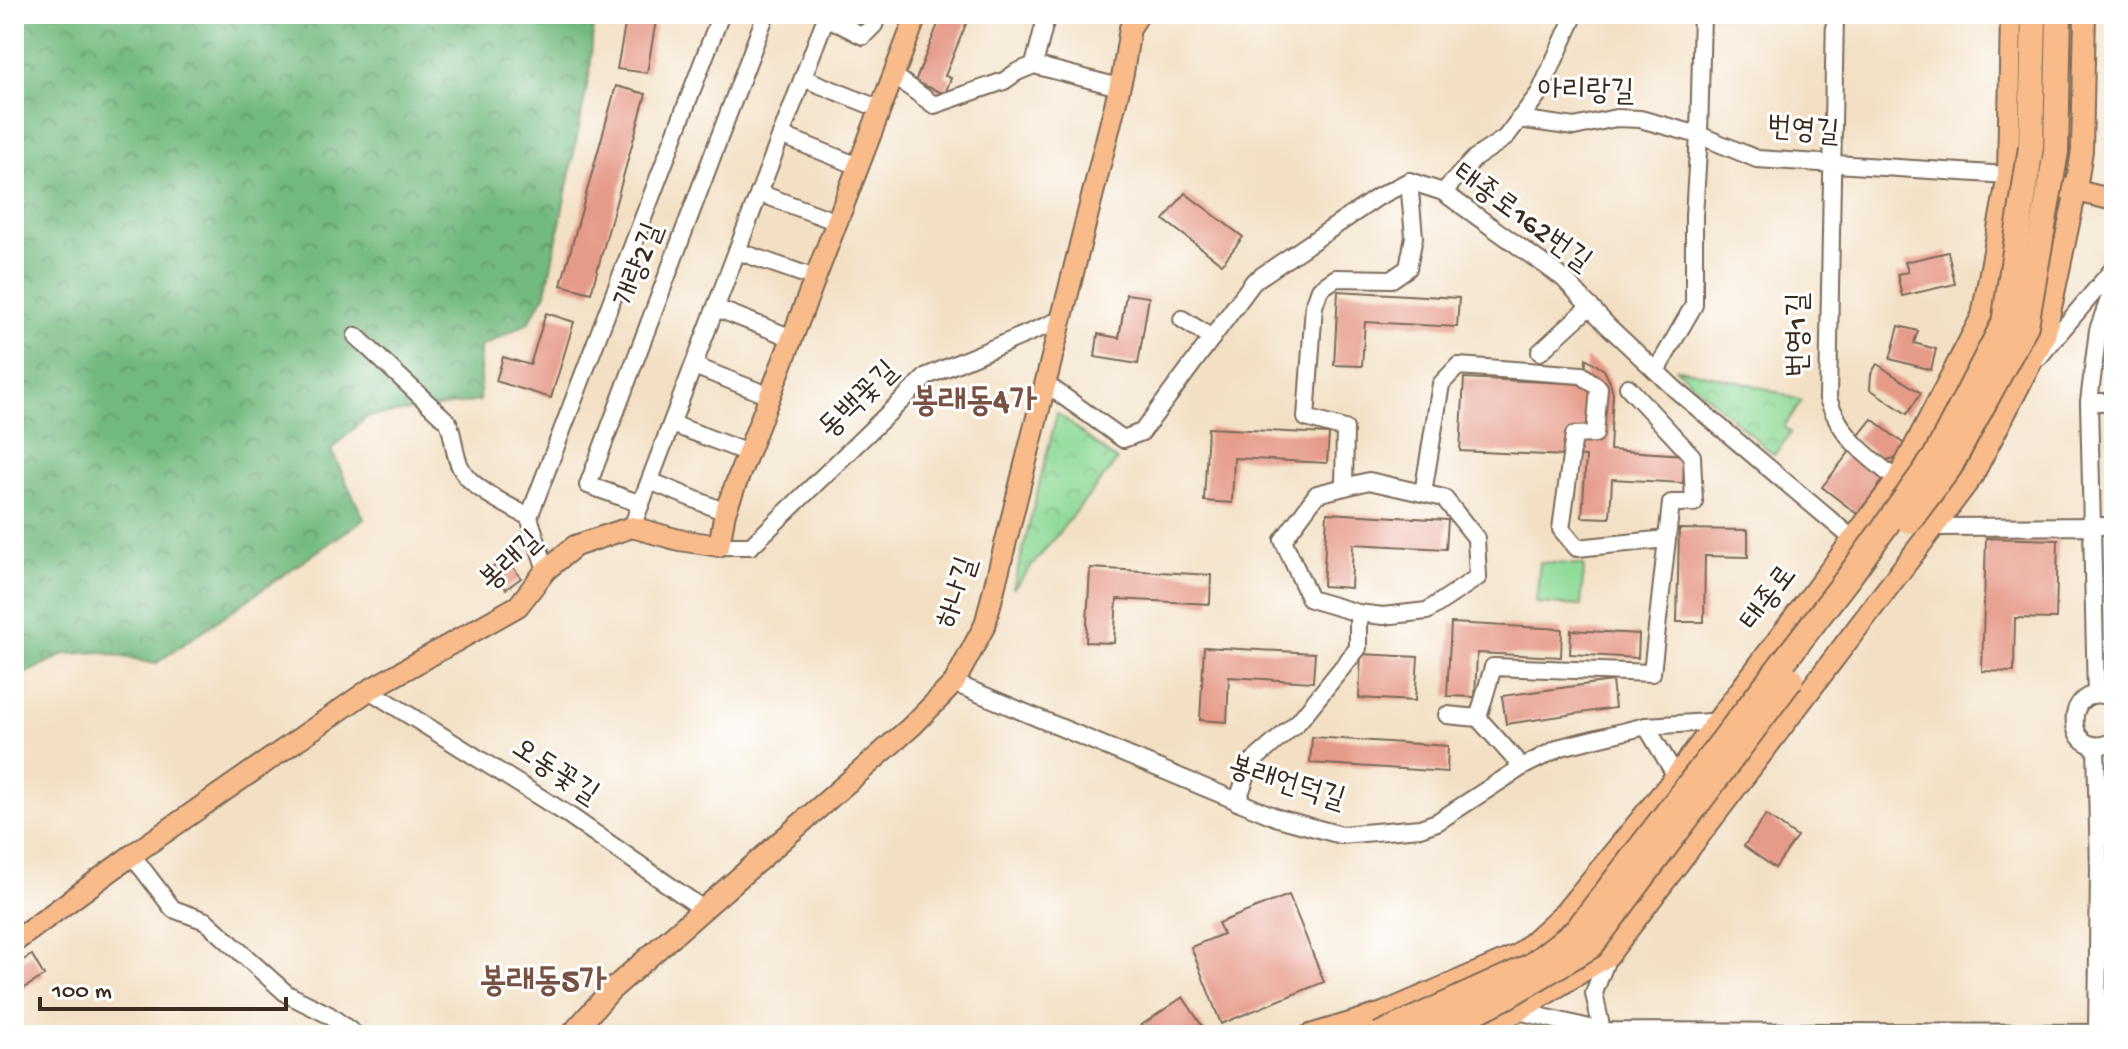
<svg xmlns="http://www.w3.org/2000/svg" width="2128" height="1049" font-family="'Gochi Hand','Poor Story',sans-serif">
  <style>
    .forest { fill: url(#forest-crowns); stroke: #56724e; stroke-width: 2 }
    .park { fill: url(#park-crowns); stroke: #64825a; stroke-width: 2 }
    .pitch { fill: #8dd995; stroke: #64825a; stroke-width: 2 }
    .building { fill: #e69a88 }
    .lines { fill: none; stroke-linecap: round; stroke-linejoin: round }
    .minor-casing { stroke: #7b6a58; stroke-width: 20 }
    .major-casing { stroke: #7b6a58; stroke-width: 24 }
    .highway-casing { stroke: #7b6a58; stroke-width: 28 }
    .minor { stroke: #fff; stroke-width: 16 }
    .major { stroke: #fabb8b; stroke-width: 20 }
    .highway { stroke: #fabb8b; stroke-width: 24 }
    .highway-bridge-casing { stroke: #7b6a58; stroke-width: 28; stroke-linecap: butt }
    .highway-bridge { stroke: #fabb8b; stroke-width: 24 }
    .labels { text-anchor: middle; dominant-baseline: central; stroke-width: 6; stroke-linejoin: round; paint-order: stroke }
    .street-label { font-size: 30px; fill: #3b2a1e; stroke: #fff }
    .quarter-label { font-size: 34px; font-weight: bold; fill: #775143; stroke: #fff }
  </style>
  <defs>
    <pattern id="forest-crowns" width="20" height="18" patternUnits="userSpaceOnUse" patternTransform="scale(2)"><rect width="20" height="18" fill="#72b97e"/><path d="M2 6a3 3 0 1 1 6 0M12 15a3 3 0 1 1 6 0" fill="none" stroke="#5f9767"/></pattern>
    <pattern id="park-crowns" width="20" height="18" patternUnits="userSpaceOnUse" patternTransform="scale(2)"><rect width="20" height="18" fill="#8dd995"/><path d="M2 6a3 3 0 1 1 6 0M12 15a3 3 0 1 1 6 0" fill="none" stroke="#7bba80"/></pattern>
  </defs>
  <rect width="100%" height="100%" fill="#fff"/>
  <filter id="ink" filterUnits="userSpaceOnUse"><feTurbulence type="fractalNoise" baseFrequency=".0125" numOctaves="2"/><feDisplacementMap in="SourceGraphic" scale="16" xChannelSelector="R" yChannelSelector="G"/><feConvolveMatrix kernelMatrix="1 2 1 2 8 2 1 2 1" color-interpolation-filters="sRGB"/></filter>
  <filter id="wash" filterUnits="userSpaceOnUse"><feTurbulence type="fractalNoise" baseFrequency=".006" numOctaves="4" result="noise"/><feDisplacementMap in="SourceGraphic" scale="32" xChannelSelector="R" yChannelSelector="G"/><feGaussianBlur stdDeviation="1.8" result="paint"/><feColorMatrix in="noise" values="0 0 0 0 0 0 0 0 0 0 0 0 0 0 0 0 0 1.4 0 .05"/><feComposite in="paint" operator="in"/></filter>
  <g filter="url(#wash)">
    <rect width="100%" height="100%" fill="#f3e0c4"/>
    <polygon class="forest" points="14,14 594,14 590,71 546,293 528,323 480,347 480,401 366,417 331,450 364,519 155,664 100,652 65,654 14,679"/>
    <g class="park">
      <polygon points="1675,368 1757,386 1802,401 1784,427 1791,433 1774,455"/>
      <polygon points="1057,413 1117,461 1013,589"/>
    </g>
    <polygon class="pitch" points="1540,562 1584,565 1581,606 1536,603"/>
    <g id="blocks">
      <g class="building">
        <polygon points="627,14 657,14 647,73 617,69"/>
        <polygon points="942,14 970,14 945,76 951,78 945,94 915,82"/>
        <polygon points="616,86 646,94 591,293 561,285"/>
        <polygon points="1185,193 1243,237 1222,264 1164,220"/>
        <polygon points="1948,252 1955,284 1902,296 1897,274 1908,272 1905,262"/>
        <polygon points="1338,291 1459,298 1457,327 1365,322 1362,366 1334,365"/>
        <polygon points="1126,294 1149,297 1138,364 1095,357 1098,334 1119,338"/>
        <polygon points="546,313 574,322 551,398 496,381 503,357 530,365"/>
        <polygon points="1899,326 1918,331 1914,343 1936,349 1931,370 1890,359"/>
        <polygon points="1586,358 1604,370 1610,382 1613,394 1610,450 1685,455 1683,483 1612,479 1610,518 1582,517 1586,457 1460,451 1464,378 1585,384"/>
        <polygon points="1877,364 1921,393 1907,414 1870,389 1871,374"/>
        <polygon points="1872,419 1908,447 1900,458 1884,460 1856,439"/>
        <polygon points="1208,428 1329,434 1327,463 1234,458 1232,503 1204,501"/>
        <polygon points="1851,450 1886,477 1857,514 1822,487"/>
        <polygon points="1327,513 1448,520 1446,549 1353,544 1351,588 1323,586"/>
        <polygon points="1679,529 1748,530 1748,557 1705,556 1704,622 1677,622"/>
        <polygon points="1986,538 2058,540 2056,619 2015,618 2014,672 1982,671"/>
        <polygon points="506,558 521,578 506,589 491,569"/>
        <polygon points="1090,568 1211,575 1210,604 1117,599 1114,643 1086,642"/>
        <polygon points="1451,623 1562,629 1561,657 1477,653 1475,697 1447,696"/>
        <polygon points="1571,630 1639,634 1638,658 1570,654"/>
        <polygon points="1204,647 1315,653 1313,682 1229,677 1227,722 1200,720"/>
        <polygon points="1361,654 1418,657 1415,701 1359,698"/>
        <polygon points="1612,681 1615,708 1506,724 1502,696"/>
        <polygon points="1312,737 1448,746 1447,772 1310,763"/>
        <polygon points="1766,815 1797,837 1775,868 1744,846"/>
        <polygon points="1289,895 1324,982 1221,1024 1191,947 1223,934 1218,923"/>
        <polygon points="32,955 44,976 14,994 14,965"/>
        <polygon points="1183,997 1208,1035 1145,1035 1140,1026"/>
      </g>
    </g>
  </g>
  <g filter="url(#ink)">
    <use href="#blocks" fill-opacity="0" stroke="#7b6a58" stroke-width="2"/>
    <g class="lines">
      <g class="minor-casing">
        <g id="minor">
          <path d="M 1835,14 L 1828,399 C 1843,440 1864,453 1897,480"/>
          <polyline points="1034,65 1047,14"/>
          <polyline points="893,75 934,105 1004,81 1017,72 1034,65 1119,87"/>
          <polyline points="803,78 880,109"/>
          <polyline points="1519,119 1574,127 1616,118 1640,119 1699,135 1757,159 2008,175"/>
          <polyline points="781,135 858,166"/>
          <polyline points="1443,192 1475,158 1505,138 1540,92 1575,14"/>
          <polyline points="759,193 837,222"/>
          <polyline points="737,251 815,278"/>
          <polyline points="716,308 792,338"/>
          <polyline points="1182,319 1212,338"/>
          <path d="M 356,336 L 448,422 C 455,438 453,456 462,470 C 472,489 511,507 529,517"/>
          <polyline points="1540,352 1590,306"/>
          <polyline points="2039,357 2114,268"/>
          <polyline points="694,366 770,396"/>
          <polyline points="1656,371 1694,305 1694,216 1699,135 1702,14"/>
          <polyline points="1046,384 1123,439 1142,432 1254,281 1378,197 1409,181 1443,192 1563,278 1608,326 1675,389 1853,539"/>
          <polyline points="2089,402 2114,402"/>
          <polyline points="672,424 748,453"/>
          <polyline points="650,481 725,512"/>
          <polyline points="1344,487 1345,429 1306,418 1314,306 1320,289 1336,278 1392,279 1408,268 1414,237 1409,181"/>
          <polyline points="1423,493 1441,384 1458,366 1582,375 1599,388 1595,434 1574,435 1561,529 1577,548 1667,539"/>
          <polyline points="641,504 588,485 766,14"/>
          <polyline points="632,527 826,17 863,36 874,25 878,14"/>
          <polyline points="1933,527 2114,526"/>
          <polyline points="719,546 751,546 927,376 1062,319"/>
          <polyline points="546,570 529,517 721,14"/>
          <polyline points="954,683 1278,818 1341,835 1420,828 1437,822 1522,767 1561,747 1646,726 1726,721"/>
          <polyline points="369,690 570,816 703,909"/>
          <polyline points="2096,694 2089,402 2098,330 2114,285"/>
          <path d="M 2114,699 C 2062,674 2061,766 2114,741"/>
          <polyline points="1447,715 1478,718 1522,767"/>
          <polyline points="1478,718 1493,667 1652,673 1671,503 1694,503 1692,456 1628,387"/>
          <polyline points="1646,726 1676,776"/>
          <polyline points="2096,746 2099,869 2097,1033"/>
          <polyline points="1237,802 1251,763 1299,721 1358,648 1358,613 1310,599 1283,540 1317,494 1369,481 1444,498 1476,538 1478,577 1427,611 1383,616 1358,613"/>
          <polyline points="132,855 173,909 206,921 287,994 329,1015 356,1035"/>
          <polyline points="1510,1009 1602,1031 2114,1033"/>
          <polyline points="1602,1031 1594,993 1608,956"/>
        </g>
      </g>
      <g class="major-casing">
        <g id="major">
          <polyline points="2035,181 2114,200"/>
          <polyline points="14,942 132,855 369,690 518,606 546,570 575,546 632,527 679,540 719,546 725,512 917,14"/>
          <polyline points="571,1035 610,991 912,726 954,683 985,625 1123,73 1130,28 1139,14"/>
          <polyline points="1310,1035 1383,1013 1518,955 1565,912 1676,776 1897,480 1982,316 2008,175 2011,14"/>
          <polyline points="1470,1035 1518,1011 1608,956 1972,477 2045,336 2076,190 2082,150 2085,14"/>
        </g>
      </g>
      <g class="highway-casing">
        <g id="highway">
          <polyline points="2031,147 2034,14"/>
          <polyline points="2056,152 2059,14"/>
        </g>
      </g>
      <use href="#minor" class="minor"/>
      <use href="#major" class="major"/>
      <use href="#highway" class="highway"/>
      <g class="highway-bridge-casing">
        <g id="highway-bridge">
          <polyline points="1909,521 1949,468 2026,325 2056,152"/>
          <polyline points="1379,1035 1531,966 1577,930 1848,578 1935,457 2004,323 2031,147"/>
          <polyline points="1430,1035 1507,996 1591,946 1791,679"/>
        </g>
      </g>
      <use href="#highway-bridge" class="highway-bridge"/>
    </g>
  </g>
  <g class="labels">
    <g class="street-label">
      <text transform="translate(1586 93) rotate(1)">아리랑길</text>
      <text transform="translate(1803 132) rotate(5)">번영길</text>
      <text transform="translate(1521 219) rotate(36)">태종로162번길</text>
      <text transform="translate(641 266) rotate(-69)">개량2길</text>
      <text transform="translate(1800 335) rotate(-90)">번영1길</text>
      <text transform="translate(860 401) rotate(-44)">동백꽃길</text>
      <text transform="translate(512 562) rotate(-43)">봉래길</text>
      <text transform="translate(959 593) rotate(-72)">하나길</text>
      <text transform="translate(1770 599) rotate(-53)">태종로</text>
      <text transform="translate(554 773) rotate(33)">오동꽃길</text>
      <text transform="translate(1286 785) rotate(17)">봉래언덕길</text>
    </g>
    <g class="quarter-label">
      <text x="974" y="404">봉래동4가</text>
      <text x="543" y="984">봉래동5가</text>
    </g>
  </g>
  <rect width="2128" height="1049" fill="none" stroke="#fff" stroke-width="48"/>
  <path d="M40 997v12h246v-12" fill="none" stroke="#3b2a1e" stroke-width="4"/>
  <text x="52" y="997" font-size="24" fill="#3b2a1e" stroke="#ffffff" stroke-width="6" paint-order="stroke">100 m</text>
</svg>
